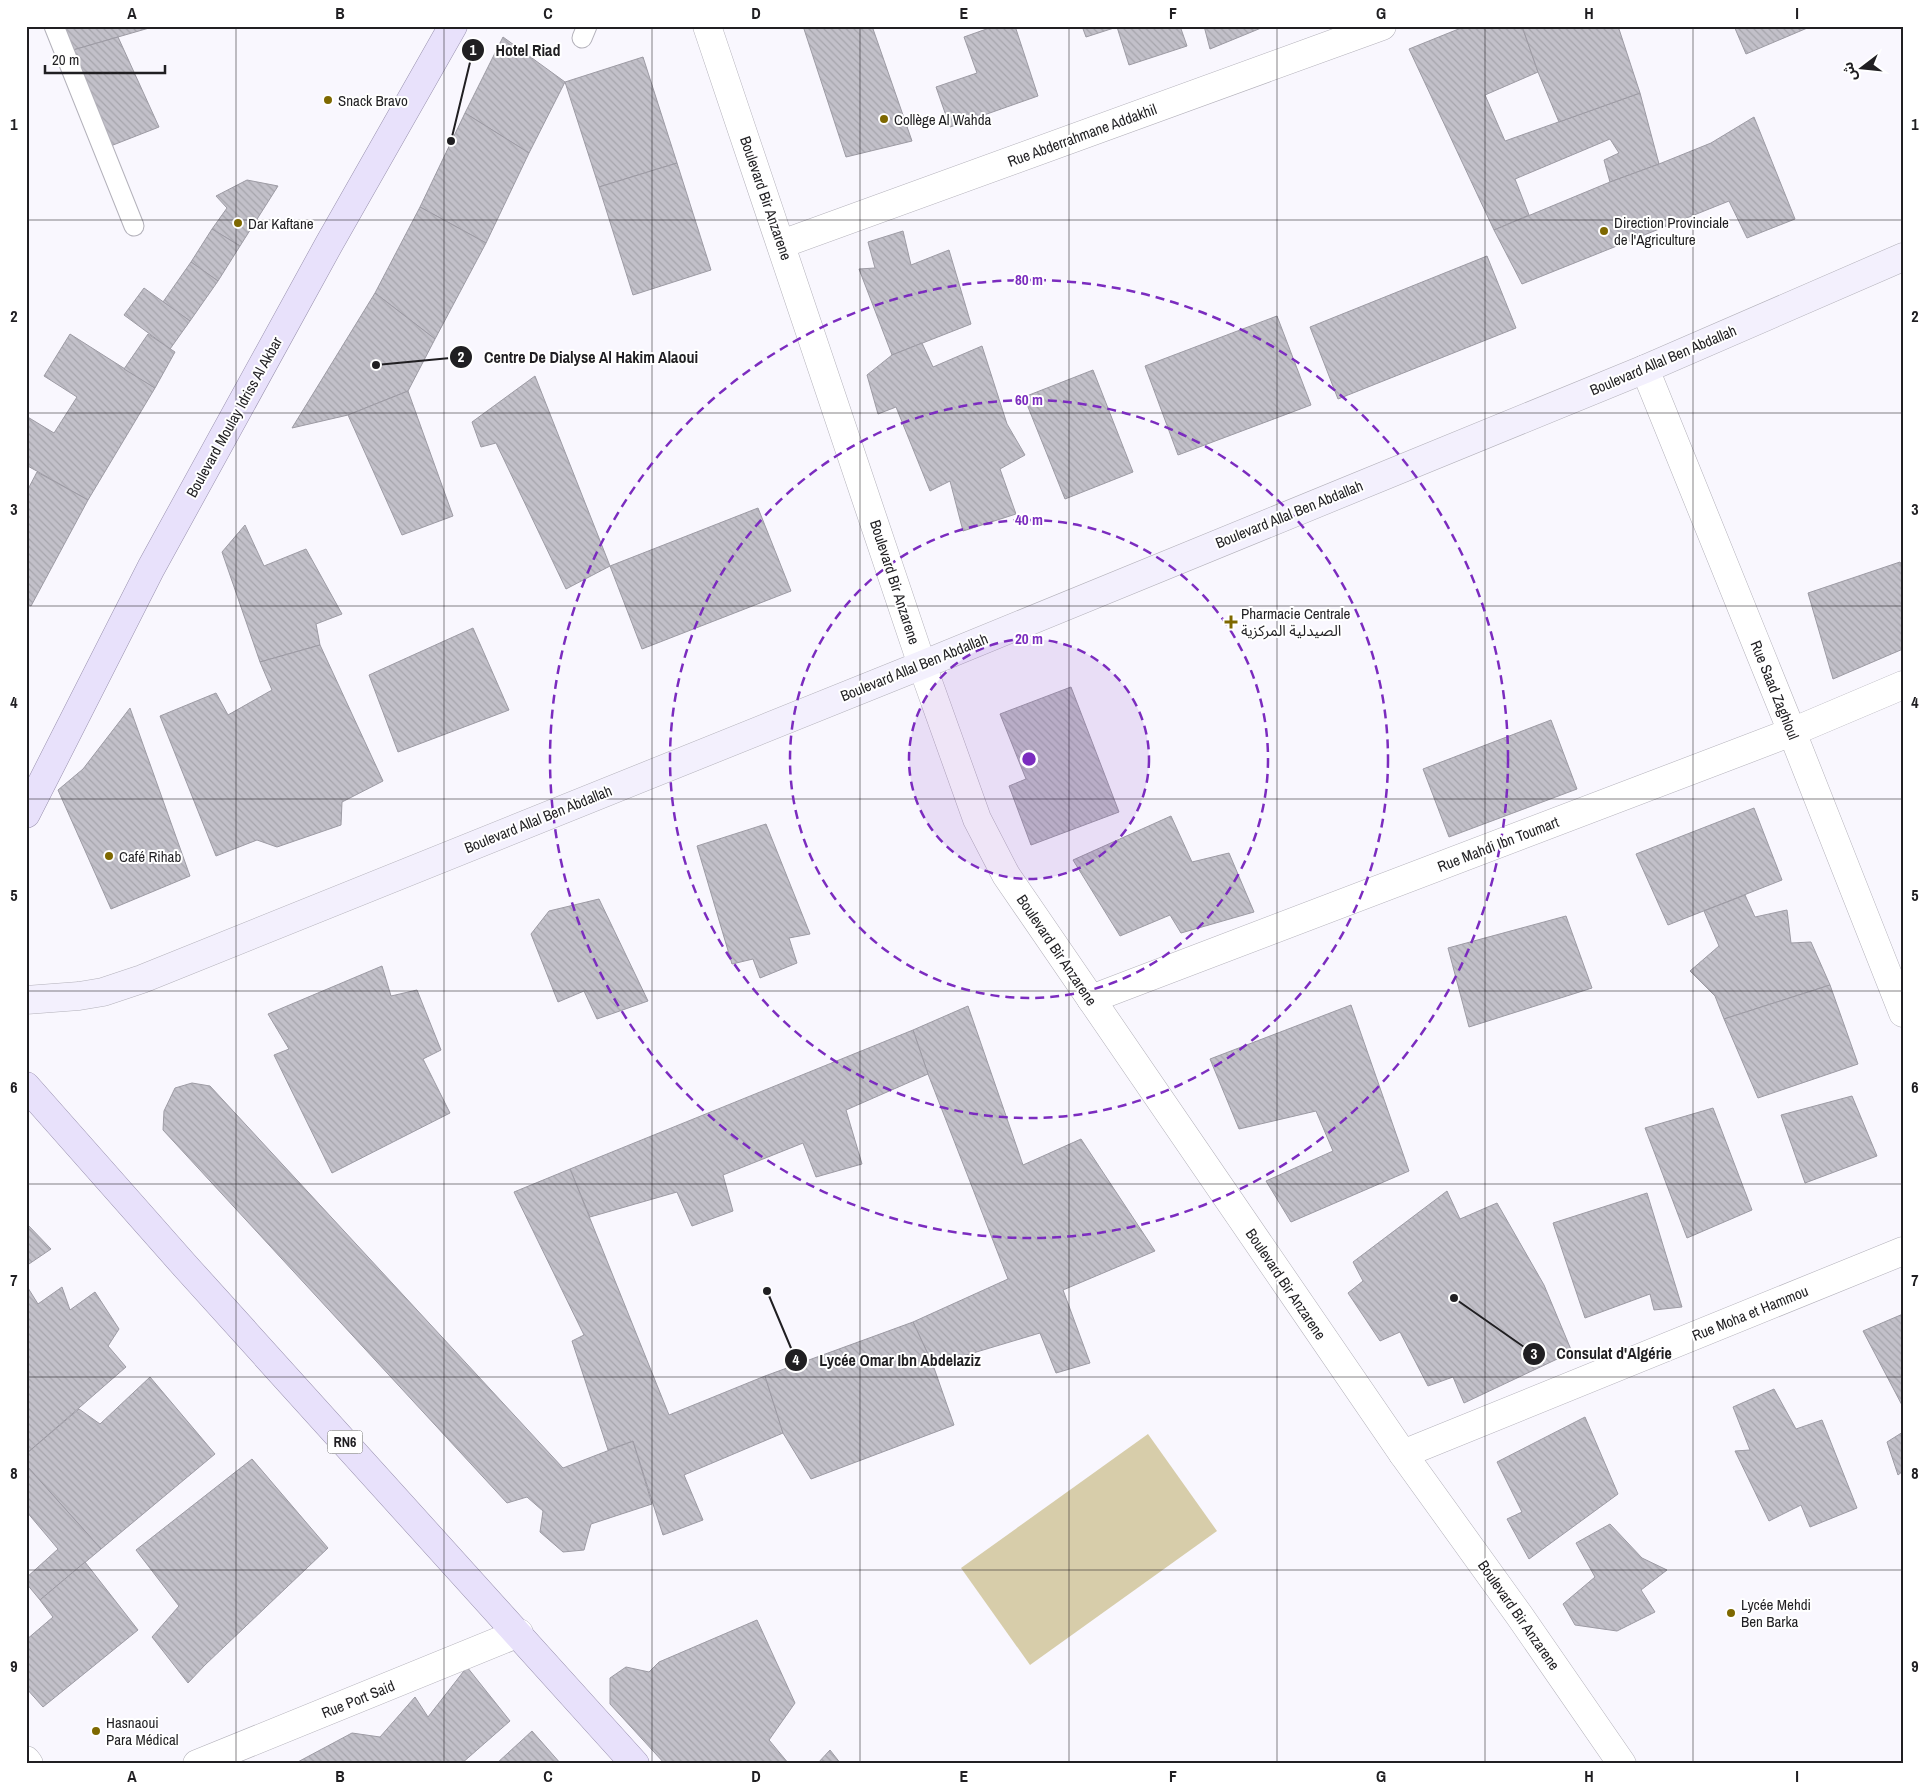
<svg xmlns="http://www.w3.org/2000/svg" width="1929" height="1790" font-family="'Archivo Narrow','Noto Sans Arabic',sans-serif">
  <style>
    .green { fill: #d7cdaa }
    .building { fill: url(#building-back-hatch); stroke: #9d9ba4 }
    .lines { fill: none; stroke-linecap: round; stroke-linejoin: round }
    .service-casing { stroke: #b3b1ba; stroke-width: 21 }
    .minor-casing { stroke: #b3b1ba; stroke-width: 29 }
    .secondary-casing { stroke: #b3b1ba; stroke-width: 29 }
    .primary-casing { stroke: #9890ad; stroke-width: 29 }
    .service { stroke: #fff; stroke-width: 19 }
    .minor { stroke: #fff; stroke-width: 28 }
    .secondary { stroke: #f3f0fd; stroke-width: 28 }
    .primary { stroke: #e8e1fb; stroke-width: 28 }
    .grid { fill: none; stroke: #201f22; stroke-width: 1; stroke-opacity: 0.55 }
    .ring { fill: none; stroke: #7b2cbf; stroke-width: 2.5; stroke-dasharray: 9 6 }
    .poi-dot { fill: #7e6800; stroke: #fff; stroke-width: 2 }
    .labels { text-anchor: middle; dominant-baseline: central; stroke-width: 4; stroke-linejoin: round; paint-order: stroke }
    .shield { fill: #fff; stroke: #636264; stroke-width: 1 }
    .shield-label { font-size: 14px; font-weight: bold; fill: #201f22 }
    .poi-label { font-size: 15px; fill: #201f22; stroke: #fff; text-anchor: start }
    .street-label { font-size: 15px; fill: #201f22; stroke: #fff }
    .centre { fill: #7b2cbf; stroke: #fff; stroke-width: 2.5 }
    .ring-label { font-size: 15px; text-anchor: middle; font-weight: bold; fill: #7b2cbf; stroke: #fff; stroke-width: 4; stroke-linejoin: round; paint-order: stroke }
    .leader { fill: none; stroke: #201f22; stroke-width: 2 }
    .callout-dot { fill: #201f22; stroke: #fff; stroke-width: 2 }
    .mark-label { font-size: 15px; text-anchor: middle; font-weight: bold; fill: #fff }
    .callout-label { font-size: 16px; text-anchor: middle; font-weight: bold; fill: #201f22; stroke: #fff; stroke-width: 4; stroke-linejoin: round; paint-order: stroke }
    .neatline { fill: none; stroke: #201f22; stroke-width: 2 }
    .grid-label { font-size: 16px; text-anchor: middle; font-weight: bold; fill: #201f22 }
  </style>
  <defs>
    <pattern id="building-back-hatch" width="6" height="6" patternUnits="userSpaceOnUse" patternTransform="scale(1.25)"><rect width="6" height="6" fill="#c2c0c9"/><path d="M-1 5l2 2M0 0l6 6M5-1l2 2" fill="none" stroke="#a6a5ac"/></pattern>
  </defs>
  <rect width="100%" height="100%" fill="#f9f7fe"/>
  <polygon class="green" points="1148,1434 1217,1531 1030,1665 961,1568"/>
  <g class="building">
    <polygon points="64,26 156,26 73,50"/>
    <polygon points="803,26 872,26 912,141 846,157"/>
    <polygon points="995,26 1015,26 1038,96 950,127 936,87 977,73 964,37"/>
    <polygon points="1082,26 1180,26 1187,46 1129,65 1117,27 1086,37"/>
    <polygon points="1204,26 1266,26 1210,49"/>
    <polygon points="1466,26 1522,26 1538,72 1485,95 1505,141 1640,93 1659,164 1610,182 1604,160 1619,153 1610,139 1515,179 1529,215 1494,230 1409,49"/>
    <polygon points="1522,26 1618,26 1640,93 1559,122 1538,72"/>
    <polygon points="1734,26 1812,26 1746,54"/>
    <polygon points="118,37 159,127 108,147 73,50"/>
    <polygon points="503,37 565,82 529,153 465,113"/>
    <polygon points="643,57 677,163 599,187 565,82"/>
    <polygon points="465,113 529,153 486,243 420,207"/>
    <polygon points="1754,117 1795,219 1747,238 1729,201 1522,284 1494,230 1610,182 1659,164 1711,143"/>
    <polygon points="677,163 711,270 633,295 599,187"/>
    <polygon points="247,180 278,186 240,246 212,229 227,208 216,196"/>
    <polygon points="420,207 486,243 435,339 375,293"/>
    <polygon points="212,229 240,246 218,281 191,262"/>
    <polygon points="903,231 911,265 949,250 971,324 892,355 859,269 875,268 868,242"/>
    <polygon points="1487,256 1516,328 1338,399 1310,327"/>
    <polygon points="191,262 218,281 190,321 163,302"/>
    <polygon points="144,288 190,321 170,349 124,315"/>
    <polygon points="375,293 435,339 408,391 348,415 292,428"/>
    <polygon points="1277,316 1311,405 1178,455 1145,366"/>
    <polygon points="70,334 155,388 88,500 26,465 26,416 54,433 77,397 44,376"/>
    <polygon points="148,334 175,352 155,388 124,369"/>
    <polygon points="922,343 933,367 982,346 1007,424 1025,455 1000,469 1016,514 963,531 950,481 930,491 896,407 878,414 867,375 892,355"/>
    <polygon points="1093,370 1133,472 1065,499 1024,397"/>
    <polygon points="535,376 610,566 566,589 496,443 481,447 472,422"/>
    <polygon points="408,391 453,516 402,535 348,415"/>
    <polygon points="37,472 88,500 31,606 26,603 26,493"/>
    <polygon points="758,508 791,591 642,649 610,566"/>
    <polygon points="245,525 264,566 306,549 342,614 316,624 320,645 260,662 222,552"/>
    <polygon points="1900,562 1903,568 1903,649 1833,679 1808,593"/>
    <polygon points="473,628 509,710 398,752 369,675"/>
    <polygon points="320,645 383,781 342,802 341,825 277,847 257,840 216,856 160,716 216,693 228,715 272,690 260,662"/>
    <polygon points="1071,687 1119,812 1031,845 1009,786 1026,779 1000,714"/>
    <polygon points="130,708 190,876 111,909 58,790 83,769"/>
    <polygon points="1551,720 1577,789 1449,837 1423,769"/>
    <polygon points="1754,808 1782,880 1668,925 1636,854"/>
    <polygon points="1171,816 1192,862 1229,853 1254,912 1181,933 1170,915 1120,936 1073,860"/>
    <polygon points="766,824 810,934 789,938 797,963 760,978 753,959 732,964 697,846"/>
    <polygon points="1745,895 1755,917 1787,910 1791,943 1811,942 1830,985 1724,1019 1715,996 1690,971 1719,946 1704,911"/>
    <polygon points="599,899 648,1001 597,1019 584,991 558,1002 531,934 549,911"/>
    <polygon points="1566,916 1592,988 1469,1027 1448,948"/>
    <polygon points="382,966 391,996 417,990 441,1050 423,1059 450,1113 332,1173 274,1055 289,1049 268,1014"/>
    <polygon points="1830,985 1858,1064 1758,1098 1724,1019"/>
    <polygon points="1351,1005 1409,1171 1291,1222 1266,1181 1333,1151 1316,1111 1239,1129 1210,1059"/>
    <polygon points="968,1006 1023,1165 1081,1139 1155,1251 1063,1290 1090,1363 1056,1373 1040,1333 933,1365 913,1322 1008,1279 928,1074 913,1030"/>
    <polygon points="913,1030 928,1074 846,1110 862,1164 816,1177 803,1143 723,1175 733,1211 692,1226 677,1192 590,1217 570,1169"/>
    <polygon points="192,1083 210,1086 563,1468 633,1441 652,1504 591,1524 584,1550 563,1552 540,1532 543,1511 527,1497 507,1503 163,1130 164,1111 175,1088"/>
    <polygon points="1852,1096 1877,1156 1805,1183 1781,1115"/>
    <polygon points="1713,1108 1752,1210 1687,1238 1645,1128"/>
    <polygon points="570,1169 669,1415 765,1376 783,1433 684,1475 703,1520 663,1535 633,1441 608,1450 572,1341 584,1335 514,1192"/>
    <polygon points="1447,1191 1460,1219 1497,1203 1544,1285 1572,1352 1464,1403 1453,1377 1428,1386 1400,1332 1380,1341 1348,1293 1363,1281 1353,1262"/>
    <polygon points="1647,1193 1682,1307 1654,1310 1650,1294 1585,1318 1553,1223"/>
    <polygon points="26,1223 51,1249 26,1266"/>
    <polygon points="62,1287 70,1310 95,1292 119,1329 108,1346 126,1367 26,1454 26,1289 28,1288 38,1304"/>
    <polygon points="1903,1314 1903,1407 1863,1331"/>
    <polygon points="913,1322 933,1365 954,1425 811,1479 783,1433 765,1376"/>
    <polygon points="150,1377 215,1454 101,1549 26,1465 26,1454 79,1409 100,1424"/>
    <polygon points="1774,1389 1796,1429 1822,1420 1857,1508 1810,1527 1801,1505 1769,1521 1735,1451 1750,1450 1733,1407"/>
    <polygon points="1585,1417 1618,1494 1529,1559 1507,1519 1522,1512 1497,1462"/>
    <polygon points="1903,1432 1903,1471 1898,1475 1887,1442"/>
    <polygon points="252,1459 328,1548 205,1665 188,1683 152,1637 179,1606 136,1550"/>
    <polygon points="26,1465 101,1549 40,1600 26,1583 26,1578 58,1549 26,1511"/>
    <polygon points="1610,1524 1642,1558 1667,1570 1641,1590 1655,1612 1617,1631 1575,1625 1563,1604 1595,1577 1576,1543"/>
    <polygon points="85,1562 138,1630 43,1707 26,1688 26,1640 53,1617 40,1600"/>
    <polygon points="757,1620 795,1703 769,1740 789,1764 665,1764 610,1704 610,1678 626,1667 649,1672 659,1662"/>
    <polygon points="467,1667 510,1721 461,1764 294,1764 352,1733 380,1737 415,1697 428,1717"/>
    <polygon points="532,1731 561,1764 496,1764"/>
    <polygon points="830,1750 841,1764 817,1764"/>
  </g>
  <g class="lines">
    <g class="service-casing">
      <g id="service">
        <polyline points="54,26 134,226"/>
        <polyline points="582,38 587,26"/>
      </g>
    </g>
    <g class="minor-casing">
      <g id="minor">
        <polyline points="707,26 922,665 977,819 1006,875 1403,1454 1519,1615 1622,1764"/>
        <polyline points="782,244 1382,26"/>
        <polyline points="1645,369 1792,732 1903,1013"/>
        <polyline points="1091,999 1792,732 1903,685"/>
        <polyline points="1403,1454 1903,1251"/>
        <polyline points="26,1760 29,1764"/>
        <polyline points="197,1764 519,1633"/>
      </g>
    </g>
    <g class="secondary-casing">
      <polyline id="secondary" points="26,1000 79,996 103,992 142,979 922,665 1645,369 1903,257"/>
    </g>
    <g class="primary-casing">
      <g id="primary">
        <polyline points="26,814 151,568 329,244 453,26"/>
        <polyline points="26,1086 186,1267 635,1764"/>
      </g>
    </g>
    <use href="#service" class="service"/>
    <use href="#minor" class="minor"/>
    <use href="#secondary" class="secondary"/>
    <use href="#primary" class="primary"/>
  </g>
  <path class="grid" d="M 236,26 L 236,1764M 444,26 L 444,1764M 652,26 L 652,1764M 860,26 L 860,1764M 1069,26 L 1069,1764M 1277,26 L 1277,1764M 1485,26 L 1485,1764M 1693,26 L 1693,1764M 26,220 L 1903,220M 26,413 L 1903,413M 26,606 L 1903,606M 26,799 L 1903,799M 26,991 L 1903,991M 26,1184 L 1903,1184M 26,1377 L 1903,1377M 26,1570 L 1903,1570"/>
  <circle cx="1029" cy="759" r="120" fill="#7b2cbf" fill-opacity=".12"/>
  <g class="ring">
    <circle cx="1029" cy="759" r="120"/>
    <circle cx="1029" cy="759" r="239"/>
    <circle cx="1029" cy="759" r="359"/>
    <circle cx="1029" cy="759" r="479"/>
  </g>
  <g class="poi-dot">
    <circle cx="328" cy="100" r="5"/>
    <circle cx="884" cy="119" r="5"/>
    <circle cx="238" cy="223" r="5"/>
    <circle cx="1604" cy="231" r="5"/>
    <path d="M1228.5 614.5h5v5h5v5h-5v5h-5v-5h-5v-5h5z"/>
    <circle cx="109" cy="856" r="5"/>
    <circle cx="1731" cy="1613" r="5"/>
    <circle cx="96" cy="1731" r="5"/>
  </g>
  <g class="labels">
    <rect class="shield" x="327.5" y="1430.5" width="35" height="23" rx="4"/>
    <g class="shield-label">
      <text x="345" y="1442">RN6</text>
    </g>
    <g class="poi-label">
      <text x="338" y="100">Snack Bravo</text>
      <text x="894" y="119">Collège Al Wahda</text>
      <text x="1614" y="222">Direction Provinciale<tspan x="1614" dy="17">de l'Agriculture</tspan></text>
      <text x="248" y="223">Dar Kaftane</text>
      <text x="1241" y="613">Pharmacie Centrale<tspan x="1241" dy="17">الصيدلية المركزية</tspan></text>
      <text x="119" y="856">Café Rihab</text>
      <text x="1741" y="1604">Lycée Mehdi<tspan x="1741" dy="17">Ben Barka</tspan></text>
      <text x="106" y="1722">Hasnaoui<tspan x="106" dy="17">Para Médical</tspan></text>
    </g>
    <g class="street-label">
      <text transform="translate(1082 135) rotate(-20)">Rue Abderrahmane Addakhil</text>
      <text transform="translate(766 198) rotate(71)">Boulevard Bir Anzarene</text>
      <text transform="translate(1663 360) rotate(-23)">Boulevard Allal Ben Abdallah</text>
      <text transform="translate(234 417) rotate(-61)">Boulevard Moulay Idriss Al Akbar</text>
      <text transform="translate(1289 514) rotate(-22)">Boulevard Allal Ben Abdallah</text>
      <text transform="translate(895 582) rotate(72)">Boulevard Bir Anzarene</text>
      <text transform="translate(914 667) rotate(-22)">Boulevard Allal Ben Abdallah</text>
      <text transform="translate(1775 690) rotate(68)">Rue Saad Zaghloul</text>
      <text transform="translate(538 819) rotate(-22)">Boulevard Allal Ben Abdallah</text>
      <text transform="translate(1498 844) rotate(-21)">Rue Mahdi Ibn Toumart</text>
      <text transform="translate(1057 950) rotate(56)">Boulevard Bir Anzarene</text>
      <text transform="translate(1286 1284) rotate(56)">Boulevard Bir Anzarene</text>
      <text transform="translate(1750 1313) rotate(-22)">Rue Moha et Hammou</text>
      <text transform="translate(1519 1615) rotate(55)">Boulevard Bir Anzarene</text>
      <text transform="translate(358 1699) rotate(-22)">Rue Port Said</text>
    </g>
  </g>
  <circle cx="1029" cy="759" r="8" class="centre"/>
  <g class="ring-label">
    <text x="1029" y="285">80 m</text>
    <text x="1029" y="405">60 m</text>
    <text x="1029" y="525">40 m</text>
    <text x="1029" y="644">20 m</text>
  </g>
  <path class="leader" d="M451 141L473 50M376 365L461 357M1454 1298L1534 1354M767 1291L796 1360"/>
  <g class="callout-dot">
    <circle cx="451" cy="141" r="5"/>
    <circle cx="376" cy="365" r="5"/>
    <circle cx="1454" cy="1298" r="5"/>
    <circle cx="767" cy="1291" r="5"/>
    <circle cx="473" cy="50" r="12"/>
    <circle cx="461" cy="357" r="12"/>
    <circle cx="1534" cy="1354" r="12"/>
    <circle cx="796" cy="1360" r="12"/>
  </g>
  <g class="mark-label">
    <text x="473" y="55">1</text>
    <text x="461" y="362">2</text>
    <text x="1534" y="1359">3</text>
    <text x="796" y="1365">4</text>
  </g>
  <g class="callout-label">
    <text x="528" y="56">Hotel Riad</text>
    <text x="591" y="363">Centre De Dialyse Al Hakim Alaoui</text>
    <text x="1614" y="1359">Consulat d'Algérie</text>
    <text x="900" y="1366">Lycée Omar Ibn Abdelaziz</text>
  </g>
  <rect width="1929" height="1790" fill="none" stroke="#ffffff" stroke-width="55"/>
  <g transform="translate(1862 68) rotate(254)" stroke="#ffffff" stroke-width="4" paint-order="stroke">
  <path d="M0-4L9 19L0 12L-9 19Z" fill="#201f22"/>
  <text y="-8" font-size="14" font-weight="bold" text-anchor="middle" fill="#201f22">ش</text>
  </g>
  <path d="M45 65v8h120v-8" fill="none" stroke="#201f22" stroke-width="2.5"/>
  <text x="52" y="65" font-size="15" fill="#201f22" stroke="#ffffff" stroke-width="4" paint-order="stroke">20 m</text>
  <rect x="28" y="28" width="1874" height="1734" class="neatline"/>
  <g class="grid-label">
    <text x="132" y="19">A</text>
    <text x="340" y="19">B</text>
    <text x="548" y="19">C</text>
    <text x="756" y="19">D</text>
    <text x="964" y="19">E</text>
    <text x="1173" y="19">F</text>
    <text x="1381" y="19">G</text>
    <text x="1589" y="19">H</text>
    <text x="1797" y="19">I</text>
    <text x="14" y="130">1</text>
    <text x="1915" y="130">1</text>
    <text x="14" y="322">2</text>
    <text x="1915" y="322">2</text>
    <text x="14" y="515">3</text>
    <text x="1915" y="515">3</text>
    <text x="14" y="708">4</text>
    <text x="1915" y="708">4</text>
    <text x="14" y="901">5</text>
    <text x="1915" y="901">5</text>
    <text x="14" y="1093">6</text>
    <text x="1915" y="1093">6</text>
    <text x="14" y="1286">7</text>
    <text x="1915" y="1286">7</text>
    <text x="14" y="1479">8</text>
    <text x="1915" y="1479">8</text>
    <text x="14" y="1672">9</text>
    <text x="1915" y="1672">9</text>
    <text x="132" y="1782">A</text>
    <text x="340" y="1782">B</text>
    <text x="548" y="1782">C</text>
    <text x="756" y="1782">D</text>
    <text x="964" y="1782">E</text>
    <text x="1173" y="1782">F</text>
    <text x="1381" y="1782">G</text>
    <text x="1589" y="1782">H</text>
    <text x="1797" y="1782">I</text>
  </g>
</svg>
